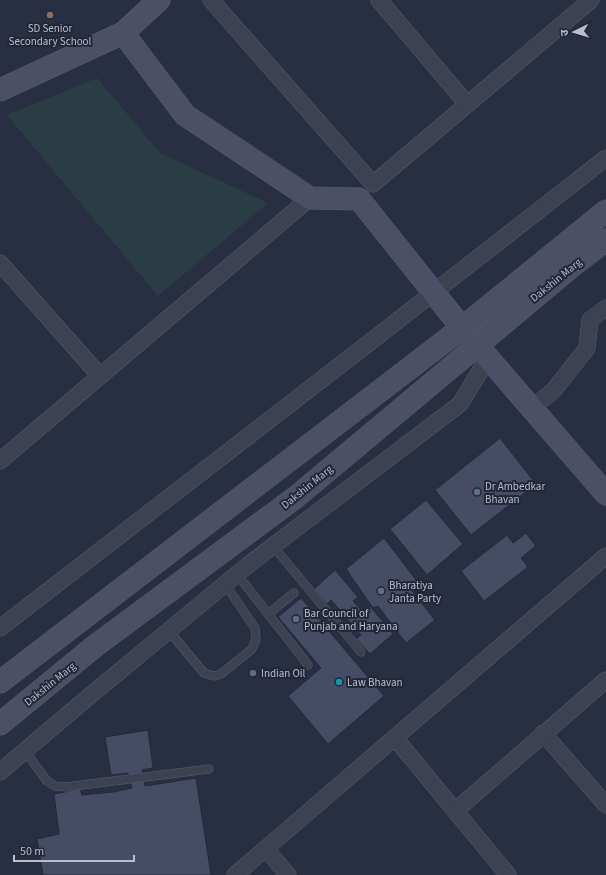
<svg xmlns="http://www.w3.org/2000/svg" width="606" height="875" font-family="'Source Sans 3','Noto Sans Devanagari',sans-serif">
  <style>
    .green { fill: #2b3d44 }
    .building { fill: #454c63; stroke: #23293a }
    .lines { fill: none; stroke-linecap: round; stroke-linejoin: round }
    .lane-casing { stroke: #585d6d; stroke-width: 9 }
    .street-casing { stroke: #585d6d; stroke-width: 17 }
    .secondary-casing { stroke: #585d6d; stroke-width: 23 }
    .lane { stroke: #3d4253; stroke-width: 8 }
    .street { stroke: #3d4253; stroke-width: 16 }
    .secondary { stroke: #4b5066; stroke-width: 22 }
    .education-dot { fill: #8d6e63; stroke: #212738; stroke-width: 1.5 }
    .service-dot { fill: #5c6f8a; stroke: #212738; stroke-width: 1.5 }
    .culture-dot { fill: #0f9aa8; stroke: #212738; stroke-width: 1.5 }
    .labels { text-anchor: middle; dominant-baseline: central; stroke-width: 4; stroke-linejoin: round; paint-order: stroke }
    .poi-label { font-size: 11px; fill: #babecd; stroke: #212738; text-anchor: start }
    .street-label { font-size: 11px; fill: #babecd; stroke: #212738 }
  </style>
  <rect width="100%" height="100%" fill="#292f43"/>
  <polygon class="green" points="97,78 160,153 268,203 158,296 7,115"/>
  <g class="building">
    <polygon points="500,438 536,484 471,535 435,490"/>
    <polygon points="426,500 463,544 427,575 390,529"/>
    <polygon points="526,533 536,546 521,558 528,567 484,601 461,571 507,535 513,543"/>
    <polygon points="384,538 420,585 412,591 435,620 406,643 378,606 373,608 346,569"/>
    <polygon points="335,570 358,597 353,601 363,612 370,606 393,634 370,654 356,639 361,635 331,600 327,604 314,589"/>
    <polygon points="301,598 384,696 328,744 288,696 321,668 278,617"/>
    <polygon points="148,730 153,768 142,770 145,786 196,778 211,875 43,875 37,839 59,834 54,794 80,789 82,795 113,792 132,788 128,773 111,775 105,737"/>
  </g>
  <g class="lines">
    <g class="lane-casing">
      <g id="lane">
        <polyline points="273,546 361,652"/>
        <polyline points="237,574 308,665"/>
        <polyline points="268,614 294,593"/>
        <polyline points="169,631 204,673 214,676 221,674 252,649 256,639 255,628 225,584"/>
        <polyline points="25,751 47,781 55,786 66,787 209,769"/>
      </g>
    </g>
    <g class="street-casing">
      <g id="street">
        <polyline points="211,0 373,184 591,0"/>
        <polyline points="379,0 467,104"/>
        <polyline points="0,263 100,376"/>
        <polyline points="532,408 554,390 587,348 590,320 606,308"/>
        <polyline points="0,461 310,198"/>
        <polyline points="0,628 374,339 606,158"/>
        <polyline points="543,733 606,805"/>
        <polyline points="395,738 508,875"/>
        <polyline points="0,772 86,699 248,565 460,404 488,358"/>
        <polyline points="455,811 606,680"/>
        <polyline points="266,849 288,875"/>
        <polyline points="235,875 606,556"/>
      </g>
    </g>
    <g class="secondary-casing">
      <g id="secondary">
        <polyline points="123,33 185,115 310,198 359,199 462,328"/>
        <polyline points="0,90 123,33 159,0"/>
        <polyline points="477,345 606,494"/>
        <polyline points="0,682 462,328 606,211"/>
        <polyline points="0,724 95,646 296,497 571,267 606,240"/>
      </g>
    </g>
    <use href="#lane" class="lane"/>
    <use href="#street" class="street"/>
    <use href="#secondary" class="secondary"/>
  </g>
  <circle class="education-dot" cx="50" cy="15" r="4"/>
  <g class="service-dot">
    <circle cx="477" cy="492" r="4"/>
    <circle cx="381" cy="591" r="4"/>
    <circle cx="296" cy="619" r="4"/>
    <circle cx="253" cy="673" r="4"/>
  </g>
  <circle class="culture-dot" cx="339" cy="682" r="4"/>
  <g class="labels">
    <g class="poi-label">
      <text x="50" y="28" text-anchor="middle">SD Senior<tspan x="50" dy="13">Secondary School</tspan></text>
      <text x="485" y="486">Dr Ambedkar<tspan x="485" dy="13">Bhavan</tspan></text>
      <text x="389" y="585">Bharatiya<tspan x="389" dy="13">Janta Party</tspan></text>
      <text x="304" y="613">Bar Council of<tspan x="304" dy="13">Punjab and Haryana</tspan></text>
      <text x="261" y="673">Indian Oil</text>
      <text x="347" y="682">Law Bhavan</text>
    </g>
    <g class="street-label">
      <text transform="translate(556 280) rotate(-39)">Dakshin Marg</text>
      <text transform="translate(307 487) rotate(-39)">Dakshin Marg</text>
      <text transform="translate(50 684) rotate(-39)">Dakshin Marg</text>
    </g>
  </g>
  <g transform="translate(574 32) rotate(265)" stroke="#212738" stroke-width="3" paint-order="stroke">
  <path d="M0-3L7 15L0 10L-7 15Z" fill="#babecd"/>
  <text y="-6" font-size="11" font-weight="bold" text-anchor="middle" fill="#babecd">उ</text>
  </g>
  <path d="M14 855v6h120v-6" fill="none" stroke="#babecd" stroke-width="2"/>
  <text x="20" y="855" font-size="12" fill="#babecd" stroke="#212738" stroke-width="3" paint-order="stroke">50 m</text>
</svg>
